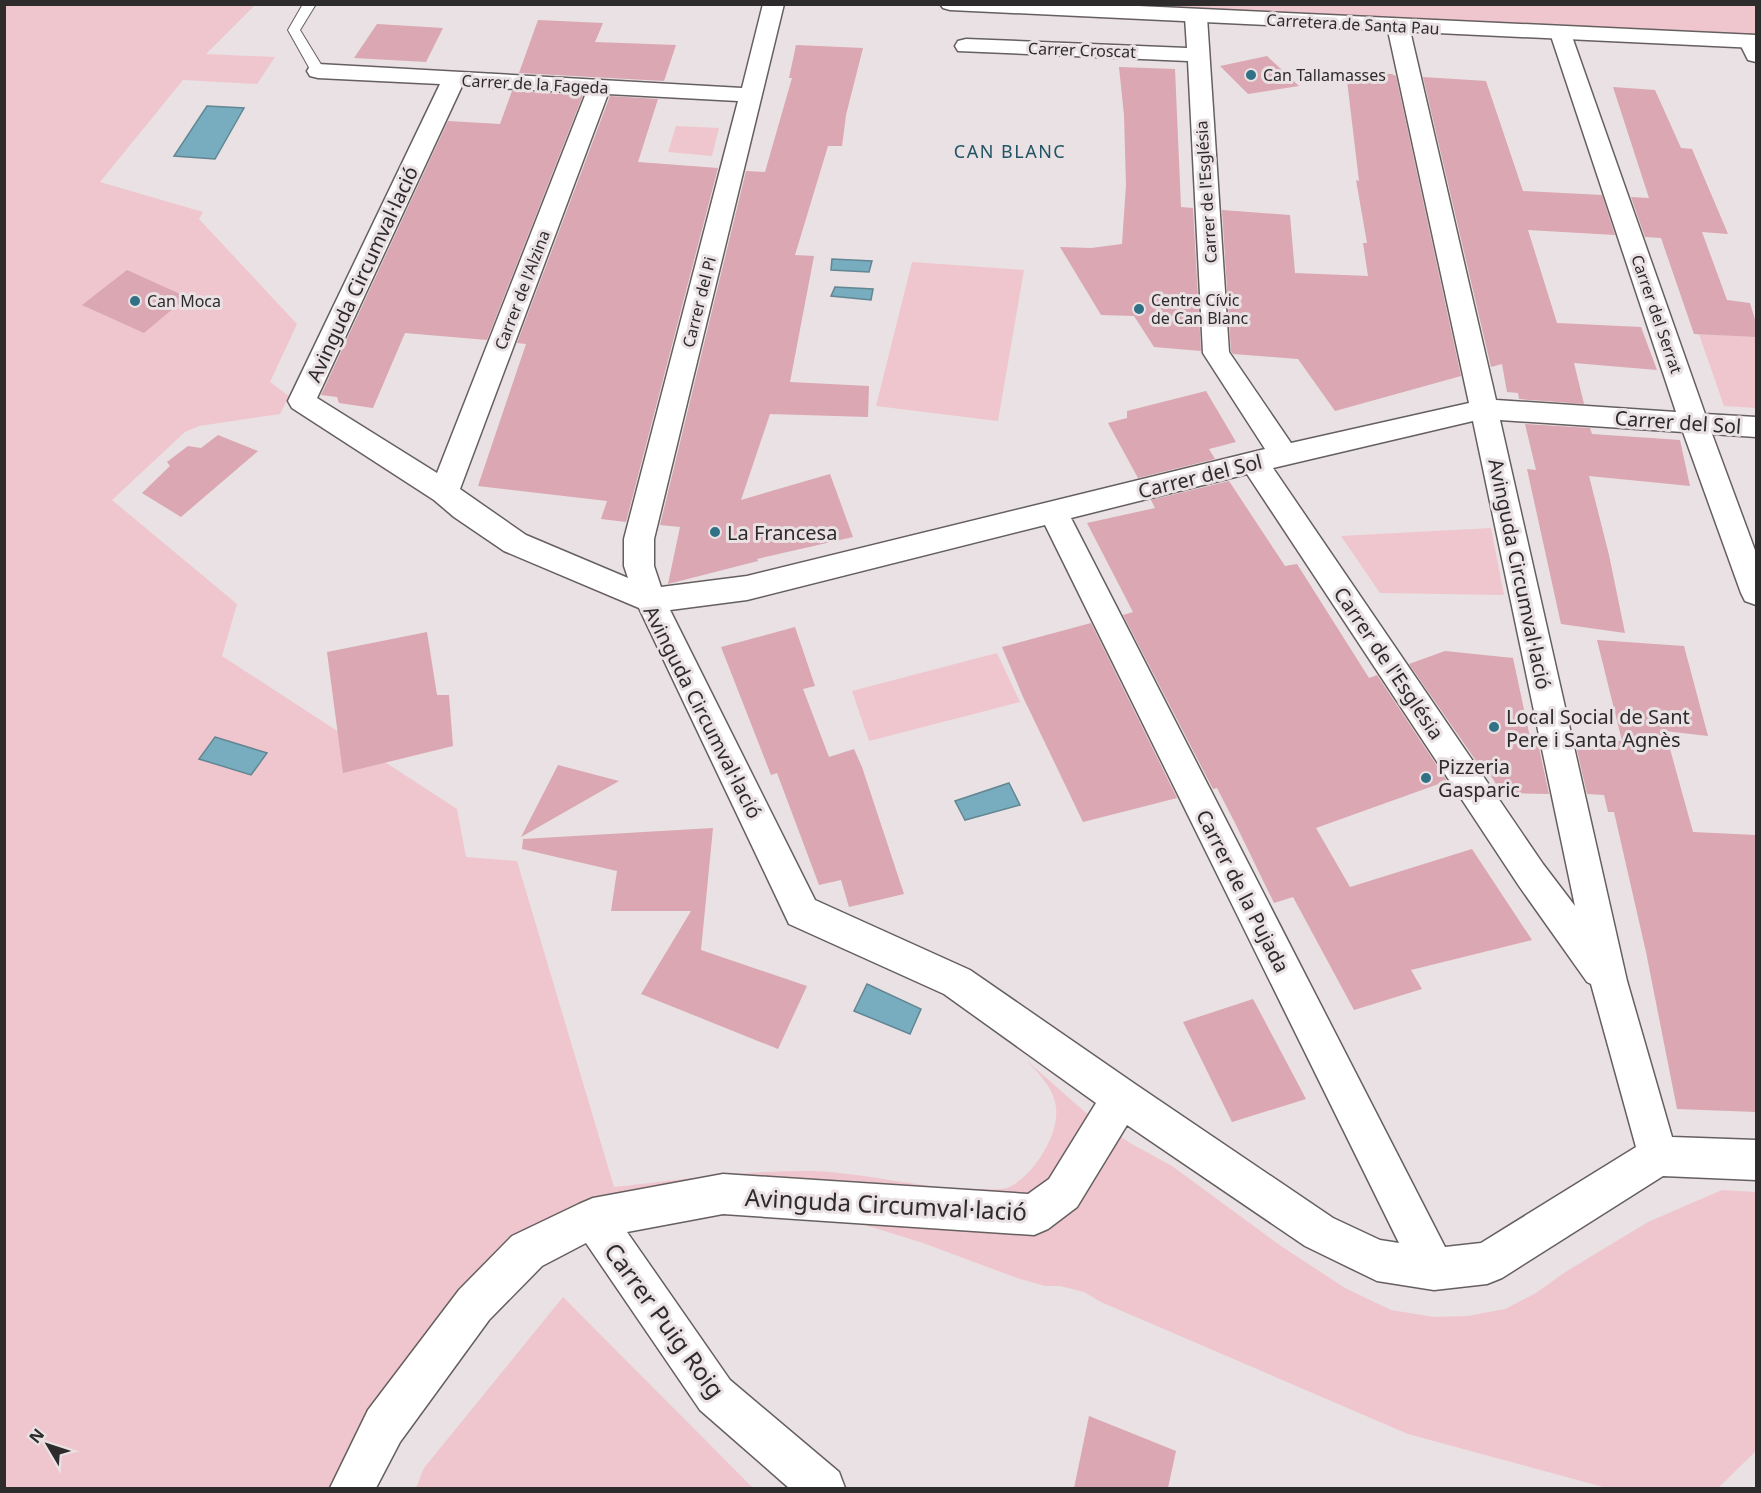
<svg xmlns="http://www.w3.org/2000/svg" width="1761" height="1493" font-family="'Noto Sans',sans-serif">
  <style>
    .green { fill: #efc6ce }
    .water { fill: #78adbf; stroke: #628693; stroke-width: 1.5 }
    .building { fill: #daa7b2 }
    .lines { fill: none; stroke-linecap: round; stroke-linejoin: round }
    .service-casing { stroke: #665f60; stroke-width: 2 }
    .minor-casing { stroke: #665f60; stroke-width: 3 }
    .secondary-casing { stroke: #665f60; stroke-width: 3 }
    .service { fill: #fff; fill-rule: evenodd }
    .minor { fill: #fff; fill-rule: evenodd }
    .secondary { fill: #fff; fill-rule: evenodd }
    .poi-dot { fill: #317185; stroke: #e9e1e3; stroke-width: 2 }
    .labels { text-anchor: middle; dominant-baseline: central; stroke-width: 6; stroke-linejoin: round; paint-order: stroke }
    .far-street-label { font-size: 16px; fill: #2e2b2c; stroke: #e9e1e3 }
    .far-poi-label { font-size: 16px; fill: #2e2b2c; stroke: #e9e1e3; text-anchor: start }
    .far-neighbourhood-label { font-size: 18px; letter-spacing: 1.5px; fill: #215464; stroke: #e9e1e3 }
    .street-label { font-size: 20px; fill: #2e2b2c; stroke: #e9e1e3 }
    .poi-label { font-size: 20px; fill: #2e2b2c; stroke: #e9e1e3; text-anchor: start }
    .near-street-label { font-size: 24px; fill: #2e2b2c; stroke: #e9e1e3 }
  </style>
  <rect width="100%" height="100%" fill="#e9e1e3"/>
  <g class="green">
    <polygon points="1756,4 1756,42 935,5"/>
    <path d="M 5,5 L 255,5 L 206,54 L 275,57 L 257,84 L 183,80 L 100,182 L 203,212 L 199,219 L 297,324 L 270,382 L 289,396 L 280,414 L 199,426 L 185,432 L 112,500 L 237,604 L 222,656 L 457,809 L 466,857 L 517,861 L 614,1187 C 680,1180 747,1170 813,1171 C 869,1173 924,1190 980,1189 C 988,1189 1000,1190 1007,1188 C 1034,1177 1063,1130 1055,1102 C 1051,1085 1038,1073 1027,1061 L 1085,1112 L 1130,1143 L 1172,1166 L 1281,1246 L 1345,1288 L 1391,1310 L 1434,1317 L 1468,1316 L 1505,1309 L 1536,1293 L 1567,1271 L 1648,1222 L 1722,1190 L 1756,1192 L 1756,1451 L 1718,1488 L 1607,1488 L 1408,1434 L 1101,1302 L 1084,1292 L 1060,1286 L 1045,1286 L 1017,1278 L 923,1243 L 801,1205 L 666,1218 L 547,1254 L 537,1260 L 408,1416 L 364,1488 L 5,1488 Z"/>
    <polygon points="676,126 719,128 712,156 668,152"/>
    <polygon points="912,262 1024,270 998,421 876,406"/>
    <polygon points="1699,334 1756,337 1756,408 1724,406"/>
    <polygon points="1491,528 1504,595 1380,593 1341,536"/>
    <polygon points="997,653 1020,702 869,741 852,691"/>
    <polygon points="563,1297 753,1488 416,1488 424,1468"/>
  </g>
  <g class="water">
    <polygon points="207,106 244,108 215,159 174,156"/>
    <polygon points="832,259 872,261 869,272 831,270"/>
    <polygon points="835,287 873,289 871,300 831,296"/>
    <polygon points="215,737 267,753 251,775 199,759"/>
    <polygon points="1009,783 1020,805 965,820 955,801"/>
    <polygon points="867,984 921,1009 910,1034 854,1011"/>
  </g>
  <g class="building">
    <polygon points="538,20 603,23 595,42 676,45 664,81 519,73"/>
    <polygon points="377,24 443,28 426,62 354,58"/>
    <polygon points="796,45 863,48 846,115 842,146 828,146 795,255 814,256 790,382 869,386 868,417 770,414 741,500 830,474 853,537 757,559 758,561 668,584 680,527 660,525 746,171 765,172 792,78 789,78"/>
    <polygon points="1267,56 1299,86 1248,94 1220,66"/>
    <polygon points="1119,67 1175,69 1181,207 1193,208 1201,351 1154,347 1134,316 1101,315 1060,247 1091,248 1122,244 1126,185 1124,115"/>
    <polygon points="1346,72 1392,74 1396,76 1461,376 1335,411 1298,359 1233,354 1231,351 1222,210 1290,215 1295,273 1368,276 1363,243 1367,243 1356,180 1359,181"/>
    <polygon points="1423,77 1486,81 1523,191 1602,195 1615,235 1528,230 1557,323 1641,327 1657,370 1574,363 1584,404 1519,399 1518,393 1507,392 1502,364 1491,367"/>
    <polygon points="1613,87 1655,90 1681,148 1692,149 1728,234 1702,232 1727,300 1750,303 1756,323 1756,337 1694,334 1661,238 1645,237 1631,197 1649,198"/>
    <polygon points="512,91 583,95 487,340 405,333 373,408 339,403 337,397 321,395 448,121 500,124"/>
    <polygon points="610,96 658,99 638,162 718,168 626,522 601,519 607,501 478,486 526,344 517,343"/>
    <polygon points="127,270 187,297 144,333 82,305"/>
    <polygon points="1206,391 1236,442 1209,449 1215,459 1138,478 1108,423 1127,418 1127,411"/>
    <polygon points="1525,424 1590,428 1592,434 1680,440 1690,486 1589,476 1609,555 1625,633 1561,624 1527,469 1536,470"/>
    <polygon points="218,435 258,451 181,517 142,493 170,466 167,462 188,446 201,448"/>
    <polygon points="1229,481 1285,566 1297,564 1369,678 1377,675 1447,781 1316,828 1350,887 1472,849 1532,940 1411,970 1422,989 1354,1010 1293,897 1274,903 1235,823 1217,788 1213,789 1123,615 1133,612 1087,523 1155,508 1151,500"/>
    <polygon points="1091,623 1177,798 1083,822 1023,697 1002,647"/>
    <polygon points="795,627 815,686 803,689 829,757 854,749 862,767 904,894 849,907 841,880 819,885 777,773 771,775 721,647"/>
    <polygon points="427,632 437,695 449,695 453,746 343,773 327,652"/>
    <polygon points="1597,640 1684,646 1708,736 1665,731 1693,832 1756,835 1756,1112 1677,1109 1646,952 1614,812 1608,812 1604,795 1587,794 1574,737 1622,741"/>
    <polygon points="1445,651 1513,658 1529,733 1536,734 1549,794 1502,793 1485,767 1481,768 1409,664"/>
    <polygon points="558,765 619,781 521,837"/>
    <polygon points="713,828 701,950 807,986 778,1049 641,994 691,911 611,911 617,871 522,849 523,839"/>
    <polygon points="1253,999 1306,1099 1232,1122 1183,1022"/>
    <polygon points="1089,1416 1176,1451 1168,1488 1074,1488"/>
  </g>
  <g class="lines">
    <g class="service-casing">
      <polygon id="service" points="303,4 316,4 300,30 325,71 318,75 311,71 288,30"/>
    </g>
    <g class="minor-casing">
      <g id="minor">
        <path d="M 763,4 L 784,4 L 654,539 L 654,566 L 661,587 L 747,576 L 1265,449 L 1203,353 L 1188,61 L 958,51 L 955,46 L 958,41 L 966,39 L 1187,48 L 1185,17 L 1188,12 L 1196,11 L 1204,12 L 1207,17 L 1229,352 L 1291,443 L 1469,403 L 1387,26 L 1390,21 L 1398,20 L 1406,21 L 1409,26 L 1496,400 L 1676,412 L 1550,33 L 1553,28 L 1561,27 L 1569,28 L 1705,414 L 1756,417 L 1756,437 L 1712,434 L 1756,553 L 1756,605 L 1745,601 L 1741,593 L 1683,432 L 1500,420 L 1627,981 L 1672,1137 L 1756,1140 L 1756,1180 L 1663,1176 L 1502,1278 L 1487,1284 L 1434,1290 L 1377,1281 L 1305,1246 L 1127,1125 L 1077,1207 L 1048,1229 L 1034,1235 L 723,1214 L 627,1232 L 730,1380 L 839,1472 L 845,1488 L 789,1488 L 700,1410 L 586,1243 L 542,1266 L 489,1320 L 400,1442 L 376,1488 L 330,1488 L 368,1410 L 459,1290 L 512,1236 L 579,1204 L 593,1198 L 723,1174 L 1028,1194 L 1049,1179 L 1096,1103 L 944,994 L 789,924 L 639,608 L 504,551 L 454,517 L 434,500 L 292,408 L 288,401 L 440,84 L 318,78 L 310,76 L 307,71 L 310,66 L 318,64 L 742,88 ZM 462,86 L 586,93 L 437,473 L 317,398 ZM 608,94 L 738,101 L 624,539 L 624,566 L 628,578 L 526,535 L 460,489 ZM 1473,421 L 1575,906 L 1543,864 L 1273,468 ZM 1247,474 L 1519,886 L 1587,982 L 1591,984 L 1636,1147 L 1481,1243 L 1445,1247 L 1071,518 ZM 1045,525 L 1399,1243 L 1380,1240 L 1333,1218 L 1135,1084 L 970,970 L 815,900 L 670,610 L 747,600 Z"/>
        <polygon points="1750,35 1756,37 1756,62 1748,60 1739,42 1742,37"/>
      </g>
    </g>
    <g class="secondary-casing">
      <polygon id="secondary" points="940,4 1096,4 1756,35 1756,48 950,10 943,8"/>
    </g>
    <use href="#service" class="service"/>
    <use href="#minor" class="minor"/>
    <use href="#secondary" class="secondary"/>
  </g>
  <g class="poi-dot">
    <circle cx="1251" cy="75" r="6"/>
    <circle cx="135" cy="301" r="6"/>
    <circle cx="1139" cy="309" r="6"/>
    <circle cx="715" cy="532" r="6"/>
    <circle cx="1494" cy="727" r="6"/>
    <circle cx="1426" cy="778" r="6"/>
  </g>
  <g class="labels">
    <g class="far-street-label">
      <text transform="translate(1353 24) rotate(3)">Carretera de Santa Pau</text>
      <text transform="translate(1082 50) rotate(2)">Carrer Croscat</text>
      <text transform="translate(535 84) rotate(3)">Carrer de la Fageda</text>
      <text transform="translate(1206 192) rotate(-94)">Carrer de l'Església</text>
      <text transform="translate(522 290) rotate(-69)">Carrer de l'Alzina</text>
      <text transform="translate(699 302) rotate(-76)">Carrer del Pi</text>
      <text transform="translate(1657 314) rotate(71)">Carrer del Serrat</text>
    </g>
    <g class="far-poi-label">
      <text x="1263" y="75">Can Tallamasses</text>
      <text x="1151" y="300">Centre Cívic<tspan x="1151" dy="18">de Can Blanc</tspan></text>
      <text x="147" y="301">Can Moca</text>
    </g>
    <g class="far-neighbourhood-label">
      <text x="1010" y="151">CAN BLANC</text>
    </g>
    <g class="street-label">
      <text transform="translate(362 274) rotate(-65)">Avinguda Circumval·lació</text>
      <text transform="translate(1678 422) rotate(4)">Carrer del Sol</text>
      <text transform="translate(1200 476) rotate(-14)">Carrer del Sol</text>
      <text transform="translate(1520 574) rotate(78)">Avinguda Circumval·lació</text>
      <text transform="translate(1389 663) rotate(56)">Carrer de l'Església</text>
      <text transform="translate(703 712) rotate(63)">Avinguda Circumval·lació</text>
      <text transform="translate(1243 891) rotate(63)">Carrer de la Pujada</text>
    </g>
    <g class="poi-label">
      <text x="727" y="532">La Francesa</text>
      <text x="1506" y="716">Local Social de Sant<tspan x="1506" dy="23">Pere i Santa Agnès</tspan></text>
      <text x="1438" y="766">Pizzeria<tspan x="1438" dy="23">Gasparic</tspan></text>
    </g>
    <g class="near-street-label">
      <text transform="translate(886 1204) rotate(3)">Avinguda Circumval·lació</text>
      <text transform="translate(665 1320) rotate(54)">Carrer Puig Roig</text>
    </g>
  </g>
  <rect width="1761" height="1493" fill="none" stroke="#2e2b2c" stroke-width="12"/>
  <g transform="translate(48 1445) rotate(309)" stroke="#e9e1e3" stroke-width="4.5" paint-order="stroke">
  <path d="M0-4.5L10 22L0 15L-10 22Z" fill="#2e2b2c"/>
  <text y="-9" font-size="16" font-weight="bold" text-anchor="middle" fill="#2e2b2c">N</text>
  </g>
</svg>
